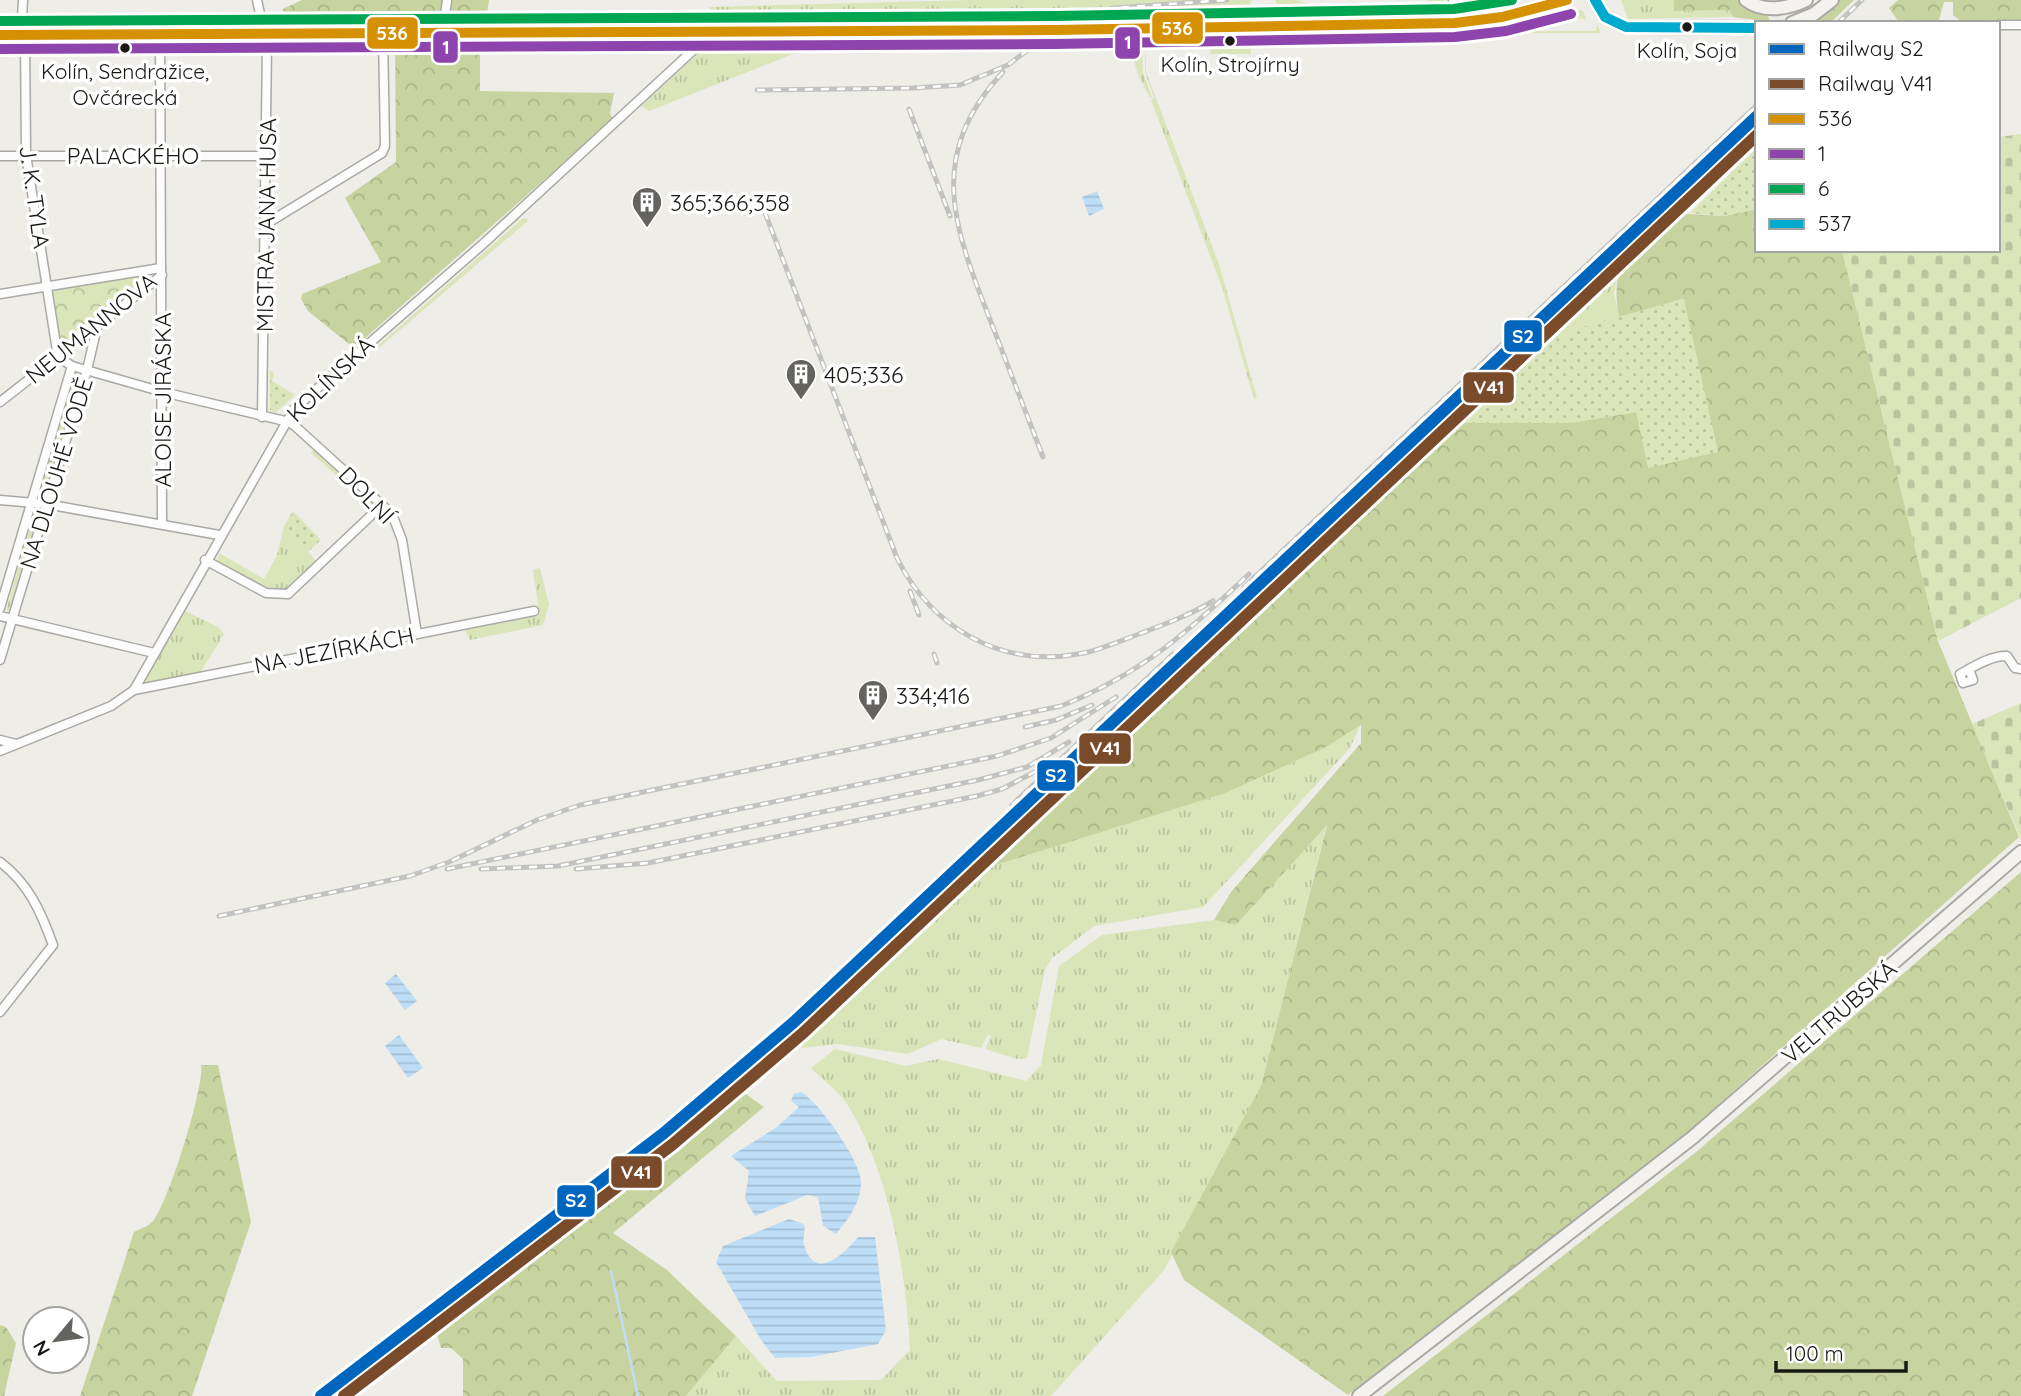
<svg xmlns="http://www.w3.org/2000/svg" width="2021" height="1396" font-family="Quicksand,sans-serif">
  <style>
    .grass { fill: url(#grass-tufts) }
    .forest { fill: url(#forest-crowns) }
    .cemetery { fill: url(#cemetery-stones) }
    .park { fill: url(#park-crowns) }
    .garden { fill: url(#garden-dots) }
    .water { fill: url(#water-rules) }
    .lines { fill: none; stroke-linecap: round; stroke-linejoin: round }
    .stream { stroke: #bedef7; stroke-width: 2.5 }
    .street-casing { stroke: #aaa9a5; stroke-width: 11 }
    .secondary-casing { stroke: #aaa9a5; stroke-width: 16 }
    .street { stroke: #fcfcfc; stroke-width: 8 }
    .secondary { stroke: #f3f2ef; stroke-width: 12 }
    .rail-casing { stroke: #c2c2c0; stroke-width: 5 }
    .rail { stroke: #fff; stroke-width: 2.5; stroke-dasharray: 8; stroke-linecap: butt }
    .bus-1-casing { stroke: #fff; stroke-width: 16 }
    .bus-2-casing { stroke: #fff; stroke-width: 16 }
    .bus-3-casing { stroke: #fff; stroke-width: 16 }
    .bus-4-casing { stroke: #fff; stroke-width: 16 }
    .bus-1 { stroke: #d69103; stroke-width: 10 }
    .bus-2 { stroke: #8e44ad; stroke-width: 10 }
    .bus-3 { stroke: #00a651; stroke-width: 10 }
    .bus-4 { stroke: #00a9ce; stroke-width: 10 }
    .rail-1-casing { stroke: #fff; stroke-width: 18 }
    .rail-2-casing { stroke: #fff; stroke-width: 18 }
    .rail-1 { stroke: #0065bd; stroke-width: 12 }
    .rail-2 { stroke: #7a4b2a; stroke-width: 12 }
    .bus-dot { fill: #1a1916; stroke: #fff; stroke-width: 2.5 }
    .labels { text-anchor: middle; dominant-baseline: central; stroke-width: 7; stroke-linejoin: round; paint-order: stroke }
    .bus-label { font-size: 21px; fill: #1a1916; stroke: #fff }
    .street-label { font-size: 23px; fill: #1a1916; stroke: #fff }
    .poi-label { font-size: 23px; fill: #1a1916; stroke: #fff; text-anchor: start }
    .line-badge { stroke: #fff; stroke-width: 2.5 }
    .badge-label { font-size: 19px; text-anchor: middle; font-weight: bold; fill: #fff }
  </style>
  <defs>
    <pattern id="grass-tufts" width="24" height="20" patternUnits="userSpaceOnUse" patternTransform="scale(1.75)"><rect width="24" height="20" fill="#dae5b9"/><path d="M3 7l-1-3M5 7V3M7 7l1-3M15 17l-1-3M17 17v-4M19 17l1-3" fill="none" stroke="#bac49e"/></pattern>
    <pattern id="forest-crowns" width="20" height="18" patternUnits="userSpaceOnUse" patternTransform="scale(1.75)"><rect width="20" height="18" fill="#c8d4a0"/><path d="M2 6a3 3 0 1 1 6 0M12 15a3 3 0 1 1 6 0" fill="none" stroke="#abb589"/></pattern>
    <pattern id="cemetery-stones" width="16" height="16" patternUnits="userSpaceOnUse" patternTransform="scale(1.75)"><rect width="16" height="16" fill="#dae5b9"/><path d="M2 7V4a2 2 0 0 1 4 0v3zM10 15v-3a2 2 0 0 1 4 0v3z" fill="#bac49e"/></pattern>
    <pattern id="park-crowns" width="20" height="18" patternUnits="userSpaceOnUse" patternTransform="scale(1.75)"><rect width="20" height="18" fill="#dae5b9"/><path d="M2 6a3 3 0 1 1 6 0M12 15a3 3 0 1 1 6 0" fill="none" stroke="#bac49e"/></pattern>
    <pattern id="garden-dots" width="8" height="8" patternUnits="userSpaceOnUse" patternTransform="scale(1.75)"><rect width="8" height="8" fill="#dae5b9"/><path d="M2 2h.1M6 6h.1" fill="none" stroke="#bac49e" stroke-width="1.8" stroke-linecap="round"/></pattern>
    <pattern id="water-rules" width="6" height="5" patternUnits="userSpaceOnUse" patternTransform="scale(1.75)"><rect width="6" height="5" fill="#bedef7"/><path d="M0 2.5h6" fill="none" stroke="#a3bed3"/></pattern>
  </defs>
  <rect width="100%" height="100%" fill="#eeede8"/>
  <g class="grass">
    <path d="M 972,0 L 1252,0 C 1246,18 1228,11 1212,11 L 1207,16 C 1165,16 1123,23 1080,24 C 963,26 846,25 729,21 L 716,19 L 709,7 Z"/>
    <polygon points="1275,0 1296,0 1311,5 1312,10 1320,10 1319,13 1303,12 1303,8 1280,9"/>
    <polygon points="1429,0 1444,0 1435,12 1415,15 1406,10"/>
    <polygon points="1621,0 1674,0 1675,11 1730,10 1733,17 1628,19"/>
    <polygon points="1354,2 1364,4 1370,15 1330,14 1333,6"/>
    <polygon points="1576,10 1583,11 1586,19 1548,16 1526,21 1526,31 1596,31 1597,24 1601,33 1432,33 1495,26"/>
    <polygon points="1098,34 1111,41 1044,40 1051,35"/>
    <polygon points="1046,35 1016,42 856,43 856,36"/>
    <polygon points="851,36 851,44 719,43 719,37"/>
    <polygon points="1145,39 1146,72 1219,264 1257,398 1254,399 1223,290 1151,100 1154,98 1145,72"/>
    <path d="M 1142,40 L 1143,73 L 1152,97 L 1150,98 C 1143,82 1122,52 1142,40 Z"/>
    <polygon points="1251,40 1251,54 1210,54 1211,49 1229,49"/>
    <polygon points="706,46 811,47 649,111 641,106"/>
    <polygon points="1757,133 1757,137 1685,213 1672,213"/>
    <polygon points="520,218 372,348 515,219"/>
    <polygon points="523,218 529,220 374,352 372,351"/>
    <polygon points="1621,261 1614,293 1619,317 1575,329 1558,338 1468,423 1449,423"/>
    <polygon points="74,372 82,376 46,494 42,499 38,498"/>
    <polygon points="316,447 378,506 373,508 311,453"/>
    <polygon points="34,511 41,512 26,553 28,555 11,610 6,611"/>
    <polygon points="284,526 317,562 291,590 273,593 217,562 219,553 264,579 277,555"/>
    <polygon points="540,568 549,604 543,625 470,640 465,630 523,617 523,608 538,605 533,570"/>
    <polygon points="183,610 218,627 224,634 200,673 151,683 145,681 145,675"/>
    <polygon points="1361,724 1350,748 1203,907 1094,926 1051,959 1045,970 1027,1058 1017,1059 985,1049 991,1036 988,1034 981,1048 941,1039 908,1054 837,1044 802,1048 799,1041 859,982 932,919 980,870 1226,793 1326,747"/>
    <path d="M 1327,823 L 1261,1086 L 1164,1270 L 1051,1396 L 686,1396 L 736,1336 L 777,1381 L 881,1380 L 910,1350 C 906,1270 890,1176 849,1107 C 840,1092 823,1080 811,1068 L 835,1049 L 906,1066 L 938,1059 L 1026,1081 L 1041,1065 L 1059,966 L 1102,935 L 1214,920 L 1236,925 Z"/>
  </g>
  <g class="forest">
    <polygon points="302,0 489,0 487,14 283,17 283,9"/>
    <polygon points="1674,0 1740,0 1767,13 1770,22 1733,17 1730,10 1674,11"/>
    <polygon points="1839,0 1854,0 1830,23 1808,23"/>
    <polygon points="1898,0 2021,0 2021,20 1959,20 1953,15 1953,2 1944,2 1939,20 1898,21 1889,8"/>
    <polygon points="480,47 480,91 614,93 610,113 613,119 356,346 350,345 308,311 301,299 302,294 381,262 345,198 396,162 395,48"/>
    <path d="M 1757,209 L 1757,250 L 1842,250 L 1938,641 L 2019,837 L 1690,1130 L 1348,1395 L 1184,1280 L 1171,1252 L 1261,1086 L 1327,825 L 1236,925 L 1214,920 L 1231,892 L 1361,743 L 1361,725 L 1326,747 L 1226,793 L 980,870 L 1008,838 L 1449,423 L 1570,423 L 1636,412 L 1683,299 L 1619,317 C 1608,259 1634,249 1672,213 L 1724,216 Z"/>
    <polygon points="2021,872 2021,1396 1383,1396 1696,1152"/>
    <path d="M 201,1065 L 218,1065 L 251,1222 L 192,1396 L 80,1396 L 134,1232 C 140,1229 149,1226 153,1221 C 168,1204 205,1085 201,1065 Z"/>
    <polygon points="737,1088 764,1107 613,1233 667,1270 736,1336 686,1396 463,1396 463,1359 451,1348 441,1348 434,1324"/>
    <polygon points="0,1325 6,1327 16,1343 4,1396 0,1396"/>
  </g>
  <g class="cemetery">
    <polygon points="2021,134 2021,598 1938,641 1842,250 1998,250 1998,137"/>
    <polygon points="2021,703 2021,836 2020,837 1972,724"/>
  </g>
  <polygon class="park" points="146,273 146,283 61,346 51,292 53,287"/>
  <g class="garden">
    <polygon points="1757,147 1757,209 1724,216 1690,213"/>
    <polygon points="1684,299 1718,452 1648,468 1636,412 1569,423 1468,423 1558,338 1575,329"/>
    <polygon points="270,370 274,374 272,381 295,395 275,413 270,410"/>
    <polygon points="293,511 321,540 308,552 284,526"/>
  </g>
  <g class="water">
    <polygon points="1097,191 1104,209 1089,216 1082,197"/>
    <polygon points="396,974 417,1001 405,1010 385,983"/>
    <polygon points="399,1035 423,1068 408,1078 385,1046"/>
    <path d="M 801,1092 C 818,1101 860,1160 861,1181 C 861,1203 849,1218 836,1234 L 823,1226 L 818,1197 L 807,1195 L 755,1216 L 745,1199 L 749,1171 L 731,1156 L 777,1127 L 799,1107 L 791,1101 L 794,1094 Z"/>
    <path d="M 789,1219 L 804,1224 C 806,1232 802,1238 804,1245 C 815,1283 845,1253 858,1237 L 875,1237 L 886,1330 L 878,1344 L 811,1357 L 775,1358 L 761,1340 L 716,1262 L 723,1246 Z"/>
  </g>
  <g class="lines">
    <polyline class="stream" points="611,1271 638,1396"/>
    <g class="street-casing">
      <g id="street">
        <polyline points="257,0 267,46 262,417"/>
        <polyline points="1453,0 1455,23"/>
        <polyline points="1998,25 2021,25"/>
        <polyline points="443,32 447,0"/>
        <polyline points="160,34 162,524"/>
        <polyline points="21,35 23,0"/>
        <polyline points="25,35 26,155 58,357 72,366 163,392 289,422 296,427 392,514 402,540 417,634"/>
        <polyline points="0,156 267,156"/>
        <polyline points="266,224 382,153 385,146 383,33"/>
        <polyline points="0,294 161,268"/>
        <polyline points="0,402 162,275"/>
        <polyline points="0,500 46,504 219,535"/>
        <polyline points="205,560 266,593 288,594 382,505"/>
        <polyline points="0,608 72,366"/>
        <polyline points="0,616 154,653"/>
        <polyline points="0,660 87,370 97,327"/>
        <path d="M 1969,669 L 1973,680 L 1963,683 L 1960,674 C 1973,667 1992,655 2007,656 L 2015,668 L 2021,669"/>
        <polyline points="134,690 534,611"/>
        <polyline points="0,740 16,744"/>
        <polyline points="0,751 111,706 134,690 294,409 483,244 714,31"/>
        <path d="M 0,862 C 29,884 41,912 53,945 L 0,1012"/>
      </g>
    </g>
    <g class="secondary-casing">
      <g id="secondary">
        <polyline points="1595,0 1605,17 1626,27 1757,28"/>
        <path d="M 1746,0 C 1763,13 1787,9 1806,0"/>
        <polyline points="1792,23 1814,14 1832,0"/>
        <polyline points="0,35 1054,30 1455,23 1502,17 1567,0"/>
        <polyline points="1359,1396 1692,1138 2021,852"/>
      </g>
    </g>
    <use href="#street" class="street"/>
    <use href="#secondary" class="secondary"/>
    <g class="rail-casing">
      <g id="rail">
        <polyline points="1838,23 1862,0"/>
        <path d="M 1003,72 C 925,156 954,228 991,322 C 1008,367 1026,412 1043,457"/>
        <polyline points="757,90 913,88 960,85 1008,65 1054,30 1081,17 1114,8 1227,0"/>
        <polyline points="909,109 950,216"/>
        <path d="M 759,197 L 897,558 C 931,627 1000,668 1078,654 C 1099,651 1119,641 1139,634 C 1165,624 1190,615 1213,601"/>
        <polyline points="1244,587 1757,105"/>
        <polyline points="910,591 919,615"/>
        <polyline points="934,654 937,663"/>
        <polyline points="1025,727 1056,720 1092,705"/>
        <polyline points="1012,805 1173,654"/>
        <polyline points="447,869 997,756 1051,738 1116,697"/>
        <polyline points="481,869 558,866 978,780 1027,767 1069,742"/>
        <polyline points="576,869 648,863 977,796 1002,789 1042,768"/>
        <path d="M 219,916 L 410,876 L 449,862 L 537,820 L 580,805 L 1061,706 C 1141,674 1188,632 1249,574"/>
      </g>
    </g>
    <use href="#rail" class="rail"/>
    <g class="bus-1-casing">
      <polyline id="bus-1" points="0,35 1054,30 1455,23 1502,17 1567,0"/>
    </g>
    <g class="bus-2-casing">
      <polyline id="bus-2" points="0,49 1054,44 1455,37 1506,31 1571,14"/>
    </g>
    <g class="bus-3-casing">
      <polyline id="bus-3" points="0,21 1054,16 1454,9 1512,0"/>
    </g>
    <g class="bus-4-casing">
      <polyline id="bus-4" points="1595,0 1605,17 1626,27 1757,28"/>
    </g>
    <use href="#bus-1" class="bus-1"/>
    <use href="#bus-2" class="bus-2"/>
    <use href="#bus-3" class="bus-3"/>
    <use href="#bus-4" class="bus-4"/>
    <g class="rail-1-casing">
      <polyline id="rail-1" points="321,1396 664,1133 794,1022 1757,116"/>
    </g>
    <g class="rail-2-casing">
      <polyline id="rail-2" points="344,1396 673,1144 803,1033 1757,135"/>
    </g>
    <use href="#rail-1" class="rail-1"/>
    <use href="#rail-2" class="rail-2"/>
  </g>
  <defs>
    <g id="building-pin" transform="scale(1.575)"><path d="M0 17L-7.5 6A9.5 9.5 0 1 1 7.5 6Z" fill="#646360" stroke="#fff"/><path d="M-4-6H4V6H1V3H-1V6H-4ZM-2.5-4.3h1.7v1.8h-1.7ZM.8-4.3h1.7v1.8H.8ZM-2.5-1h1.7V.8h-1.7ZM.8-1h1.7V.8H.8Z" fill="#fff"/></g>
  </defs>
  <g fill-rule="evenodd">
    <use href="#building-pin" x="647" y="202"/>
    <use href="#building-pin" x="801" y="374"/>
    <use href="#building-pin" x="873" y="695"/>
  </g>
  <g class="bus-dot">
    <circle cx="1687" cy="27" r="6"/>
    <circle cx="1230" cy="41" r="6"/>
    <circle cx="125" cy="48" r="6"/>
  </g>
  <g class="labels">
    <g class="bus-label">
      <text x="1687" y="50">Kolín, Soja</text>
      <text x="1230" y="64">Kolín, Strojírny</text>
      <text x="125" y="71">Kolín, Sendražice,<tspan x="125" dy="26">Ovčárecká</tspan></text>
    </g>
    <g class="street-label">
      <text x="133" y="155">PALACKÉHO</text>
      <text transform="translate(35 197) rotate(82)">J. K. TYLA</text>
      <text transform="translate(266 225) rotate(-89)">MISTRA JANA HUSA</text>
      <text transform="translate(91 328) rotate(-39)">NEUMANNOVA</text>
      <text transform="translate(330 379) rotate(-44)">KOLÍNSKÁ</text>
      <text transform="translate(162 400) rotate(-90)">ALOISE JIRÁSKA</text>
      <text transform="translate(56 473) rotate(-73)">NA DLOUHÉ VODĚ</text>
      <text transform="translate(367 495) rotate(46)">DOLNÍ</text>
      <text transform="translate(334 650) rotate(-11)">NA JEZÍRKÁCH</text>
      <text transform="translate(1839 1012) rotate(-41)">VELTRUBSKÁ</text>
    </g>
    <g class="poi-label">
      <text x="670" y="202">365;366;358</text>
      <text x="824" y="374">405;336</text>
      <text x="896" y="695">334;416</text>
    </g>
  </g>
  <g class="line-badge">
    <rect x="1151" y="11" width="53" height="34" rx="7" fill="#d69103"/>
    <rect x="366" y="16" width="53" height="34" rx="7" fill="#d69103"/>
    <rect x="1114" y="26" width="27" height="34" rx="7" fill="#8e44ad"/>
    <rect x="432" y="30" width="27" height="34" rx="7" fill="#8e44ad"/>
    <rect x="1503" y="319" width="40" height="34" rx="7" fill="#0065bd"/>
    <rect x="1462" y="371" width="53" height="33" rx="7" fill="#7a4b2a"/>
    <rect x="1078" y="732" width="54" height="33" rx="7" fill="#7a4b2a"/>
    <rect x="1036" y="759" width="40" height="33" rx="7" fill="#0065bd"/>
    <rect x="610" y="1155" width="53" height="34" rx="7" fill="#7a4b2a"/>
    <rect x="556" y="1184" width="40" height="34" rx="7" fill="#0065bd"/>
  </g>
  <g class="badge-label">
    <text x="1177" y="35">536</text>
    <text x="392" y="40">536</text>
    <text x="1128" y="49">1</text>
    <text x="446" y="54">1</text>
    <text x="1523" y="343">S2</text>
    <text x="1489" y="394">V41</text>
    <text x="1105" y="755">V41</text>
    <text x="1056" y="782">S2</text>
    <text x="636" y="1179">V41</text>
    <text x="576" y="1207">S2</text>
  </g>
  <rect x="1755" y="21" width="245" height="231" fill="#ffffff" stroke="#a3a3a2" stroke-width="2"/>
  <rect x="1769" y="44" width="35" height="10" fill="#0065bd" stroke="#a3a3a2" stroke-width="2"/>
  <text x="1818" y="56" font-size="21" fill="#1a1916">Railway S2</text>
  <rect x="1769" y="79" width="35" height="10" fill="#7a4b2a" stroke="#a3a3a2" stroke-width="2"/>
  <text x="1818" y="91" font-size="21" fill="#1a1916">Railway V41</text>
  <rect x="1769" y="114" width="35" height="10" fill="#d69103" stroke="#a3a3a2" stroke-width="2"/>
  <text x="1818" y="126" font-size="21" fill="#1a1916">536</text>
  <rect x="1769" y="149" width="35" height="10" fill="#8e44ad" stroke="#a3a3a2" stroke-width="2"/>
  <text x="1818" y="161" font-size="21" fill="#1a1916">1</text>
  <rect x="1769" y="184" width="35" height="10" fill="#00a651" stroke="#a3a3a2" stroke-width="2"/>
  <text x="1818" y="196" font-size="21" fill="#1a1916">6</text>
  <rect x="1769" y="219" width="35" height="10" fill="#00a9ce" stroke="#a3a3a2" stroke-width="2"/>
  <text x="1818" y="231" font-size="21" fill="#1a1916">537</text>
  <g transform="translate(56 1340) rotate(241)"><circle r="33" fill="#ffffff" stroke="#a3a3a2" stroke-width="2"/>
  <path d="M0-5L12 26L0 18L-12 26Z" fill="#646360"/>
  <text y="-10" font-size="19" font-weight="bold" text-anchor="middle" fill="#1a1916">N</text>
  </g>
  <path d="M1776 1361v10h130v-10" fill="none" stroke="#1a1916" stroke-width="3.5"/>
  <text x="1786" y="1361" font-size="21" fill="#1a1916" stroke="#ffffff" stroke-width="5" paint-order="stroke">100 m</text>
</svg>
